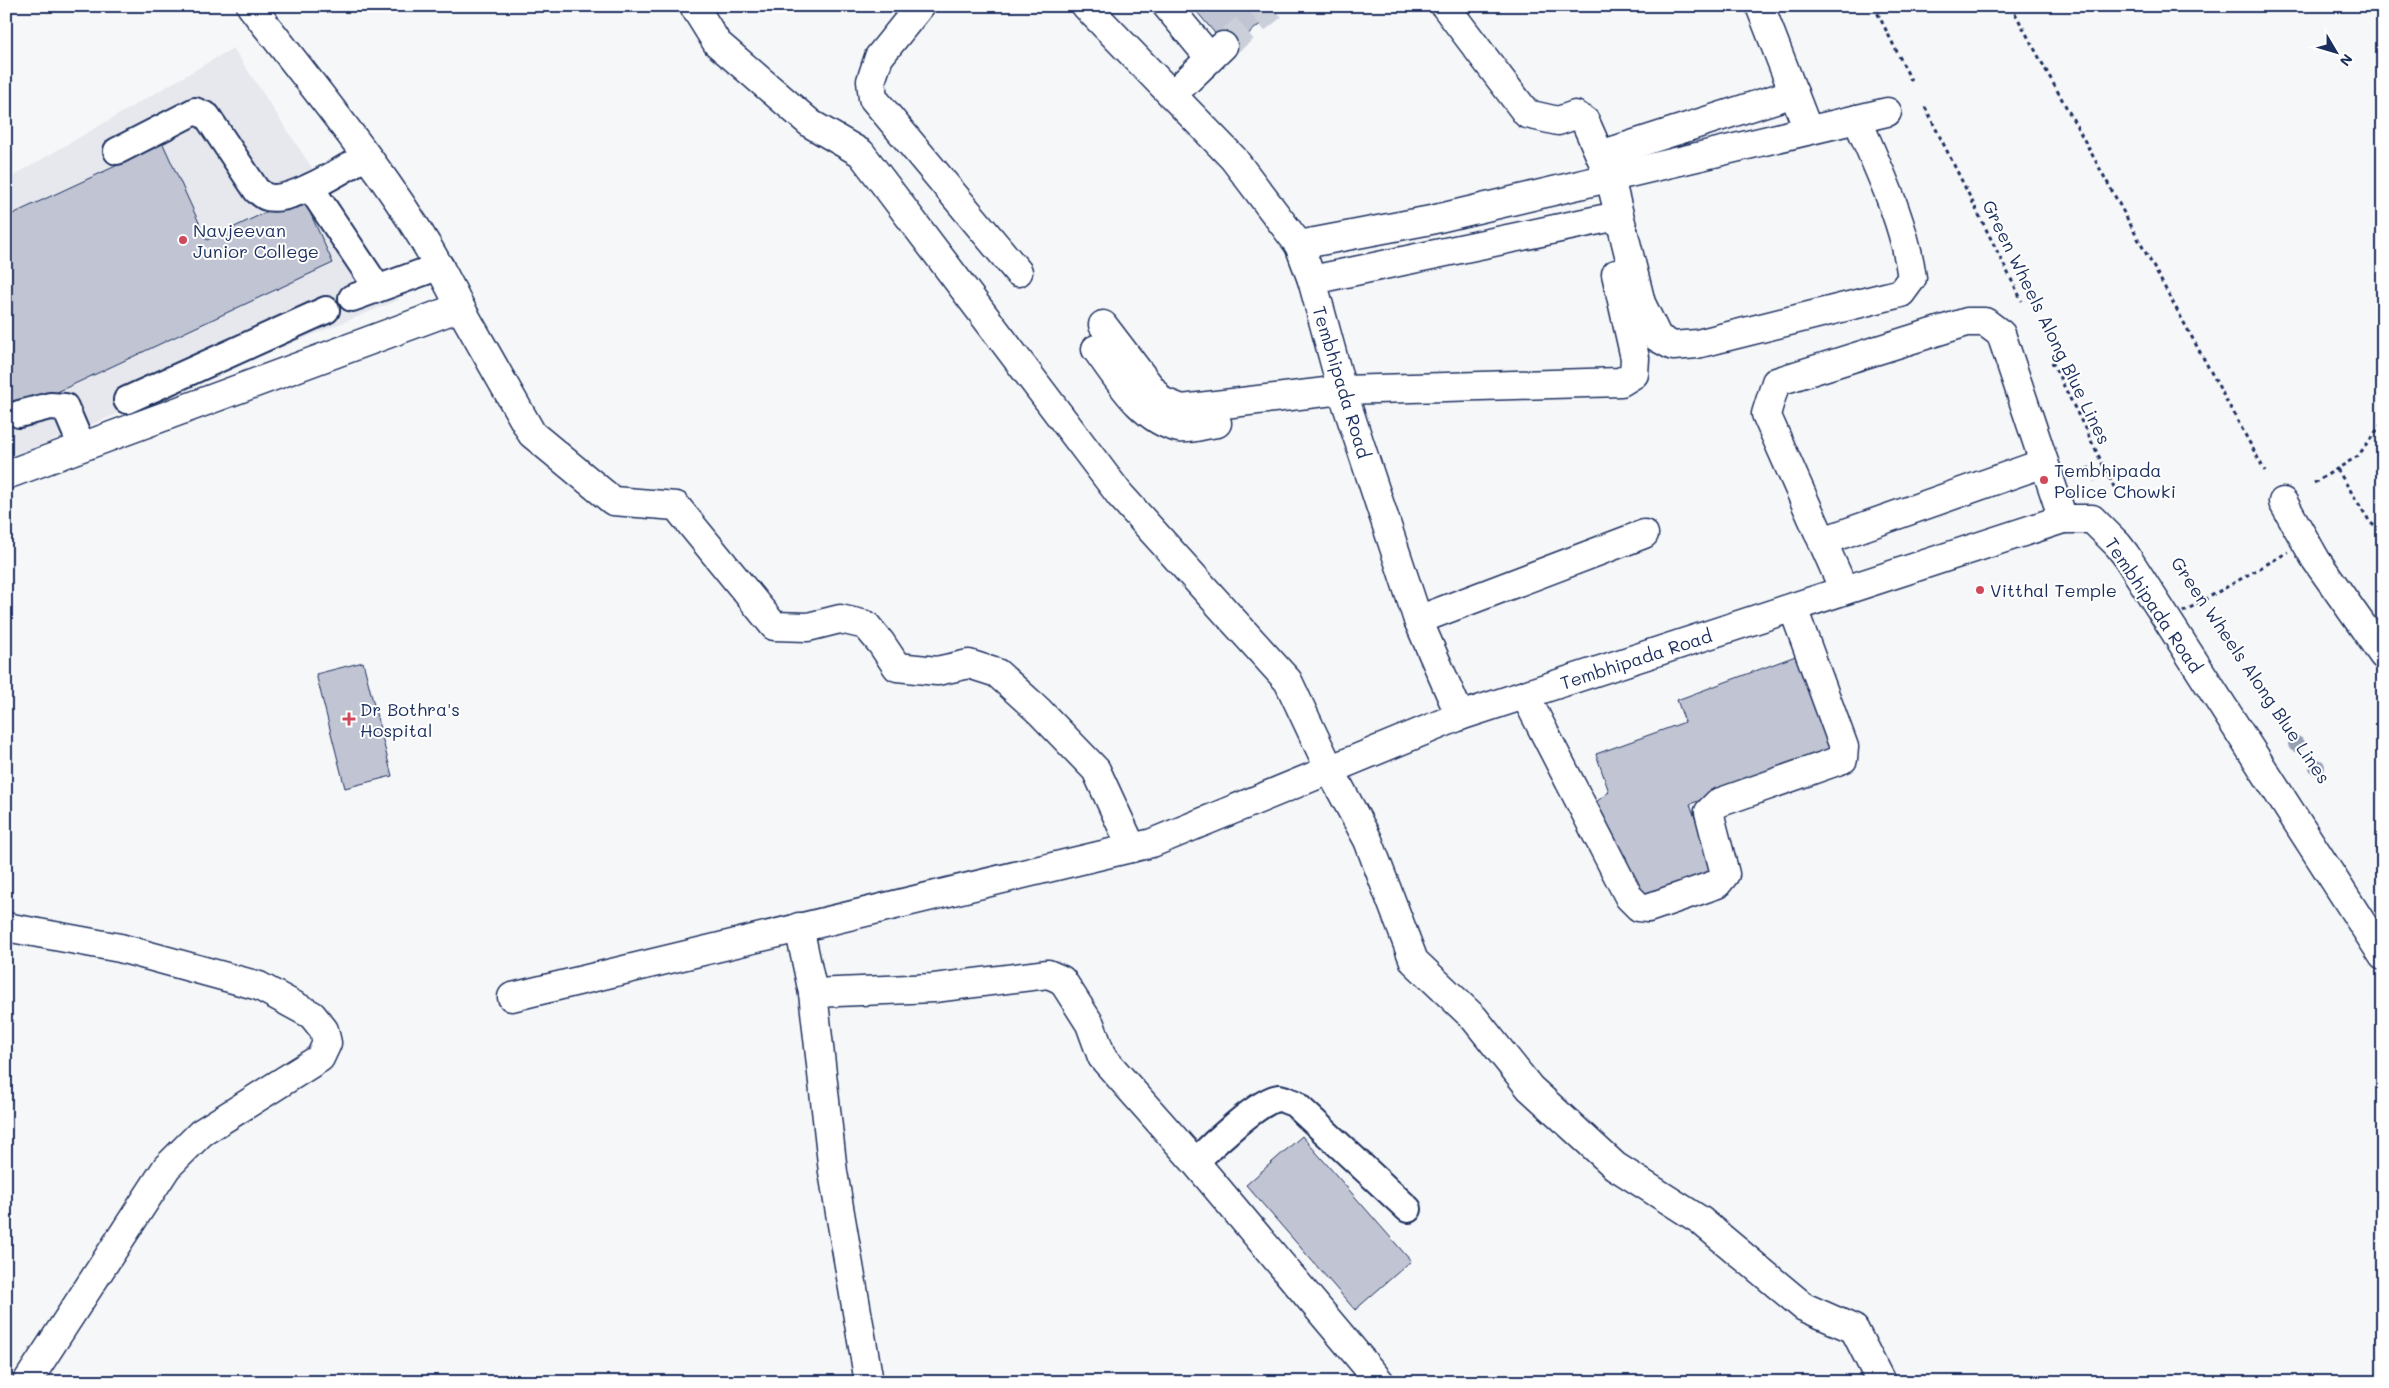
<svg xmlns="http://www.w3.org/2000/svg" width="2389" height="1388" font-family="Mali,sans-serif">
  <style>
    .built { fill: #e6e8ee }
    .building { fill: #c0c4d3; stroke: #1b2f5e }
    .lines { fill: none; stroke-linecap: round; stroke-linejoin: round }
    .minor-tunnel { stroke: #cacfda; stroke-width: 28; stroke-dasharray: 28 14; stroke-linecap: butt }
    .service-casing { stroke: #1b2f5e; stroke-width: 30 }
    .minor-casing { stroke: #1b2f5e; stroke-width: 31 }
    .path { stroke: #1b2f5e; stroke-width: 3; stroke-dasharray: 4 4; stroke-linecap: butt }
    .service { stroke: #fff; stroke-width: 26 }
    .minor { stroke: #fff; stroke-width: 28 }
    .path-bridge { stroke: #1b2f5e; stroke-width: 3; stroke-dasharray: 4 4; stroke-linecap: butt }
    .tree { fill: #97a1b6 }
    .poi-dot { fill: #d1495b; stroke: #fff; stroke-width: 2 }
    .labels { text-anchor: middle; dominant-baseline: central; stroke-width: 4; stroke-linejoin: round; paint-order: stroke }
    .poi-label { font-size: 18px; fill: #1b2f5e; stroke: #fff; text-anchor: start }
    .street-label { font-size: 18px; fill: #1b2f5e; stroke: #fff }
  </style>
  <rect width="100%" height="100%" fill="#f6f7f9"/>
  <filter id="ink" filterUnits="userSpaceOnUse"><feTurbulence type="fractalNoise" baseFrequency=".02" numOctaves="2"/><feDisplacementMap in="SourceGraphic" scale="10" xChannelSelector="R" yChannelSelector="G"/><feConvolveMatrix kernelMatrix="1 2 1 2 8 2 1 2 1" color-interpolation-filters="sRGB"/></filter>
  <g filter="url(#ink)">
    <polygon class="built" points="233,48 399,300 6,459 6,180"/>
    <g class="building">
      <polygon points="1192,6 1282,6 1229,50"/>
      <polygon points="163,144 207,240 302,195 333,263 6,416 6,217"/>
      <polygon points="1801,654 1836,751 1690,804 1715,873 1641,900 1625,855 1602,842 1587,809 1609,792 1596,754 1685,722 1677,700"/>
      <polygon points="363,662 392,776 345,788 316,674"/>
      <polygon points="1302,1136 1411,1261 1355,1310 1246,1185"/>
    </g>
    <g class="lines">
      <polyline class="minor-tunnel" points="1223,46 1273,6"/>
      <g class="service-casing">
        <g id="service">
          <path d="M 117,151 L 195,111 L 207,116 L 257,191 C 260,192 263,196 267,197 C 290,204 345,168 366,156"/>
          <polyline points="310,187 377,287"/>
          <polyline points="352,298 440,266"/>
          <polyline points="127,400 326,310"/>
          <polyline points="19,414 50,406 65,407 82,447"/>
          <path d="M 1195,1162 C 1209,1148 1260,1099 1279,1098 C 1283,1098 1289,1102 1294,1103 L 1408,1209"/>
        </g>
      </g>
      <g class="minor-casing">
        <g id="minor">
          <polyline points="694,6 717,43 811,124 861,153 1120,495 1288,681 1330,770 1368,840 1414,961 1474,1018 1530,1088 1615,1166 1700,1220 1804,1307 1854,1329 1881,1382"/>
          <polyline points="920,6 879,57 871,81 873,98 1018,272"/>
          <polyline points="1086,6 1233,158 1299,245 1312,280 1342,390 1418,620 1460,716 2063,519 2092,519 2118,545 2125,554 2383,956"/>
          <polyline points="1167,6 1210,58"/>
          <path d="M 1445,6 L 1527,114 L 1558,121 L 1575,115 L 1585,121 L 1610,178 L 1641,303 L 1658,338 L 1673,346 L 1697,344 L 1901,293 L 1912,278 C 1905,223 1879,170 1857,119"/>
          <polyline points="1760,6 1808,130"/>
          <polyline points="1172,95 1223,46"/>
          <polyline points="1600,155 1794,93"/>
          <polyline points="1299,245 1431,220 1887,112"/>
          <polyline points="1312,280 1603,219"/>
          <polyline points="460,307 532,434 613,501 676,506 774,626 808,627 840,619 866,625 881,643 897,667 937,671 969,664 997,673 1039,711 1096,770 1132,848"/>
          <polyline points="1103,325 1161,401 1182,409 1342,390 1621,382 1634,374 1635,358 1616,274"/>
          <path d="M 1096,349 C 1118,378 1141,420 1179,428 C 1190,430 1206,424 1217,423"/>
          <path d="M 6,475 L 460,307 C 408,197 324,102 251,6"/>
          <polyline points="2283,502 2316,560 2383,655"/>
          <polyline points="1823,541 2044,463"/>
          <polyline points="1844,590 1766,414 1776,382 1967,322 1985,322 2001,334 2063,519"/>
          <polyline points="1418,620 1644,534"/>
          <polyline points="1525,695 1629,897 1639,907 1648,908 1717,884 1725,874 1709,812 1718,803 1843,759 1844,747 1793,608"/>
          <polyline points="6,927 120,948 259,986 312,1015 324,1030 327,1043 320,1058 201,1133 167,1167 27,1382"/>
          <polyline points="799,927 813,993 833,1172 869,1382"/>
          <polyline points="813,993 934,988 1048,974 1062,980 1090,1024 1102,1057 1195,1162 1380,1382"/>
          <polyline points="512,997 1152,843 1460,716"/>
        </g>
      </g>
      <g class="path">
        <polyline points="1874,6 1913,84"/>
        <polyline points="2011,6 2265,471"/>
        <polyline points="1925,107 2022,301"/>
        <polyline points="2052,362 2115,489"/>
        <polyline points="2088,467 2094,482"/>
        <polyline points="2337,469 2370,522 2383,534"/>
        <polyline points="2314,483 2358,456 2383,422"/>
      </g>
      <use href="#service" class="service"/>
      <use href="#minor" class="minor"/>
      <polyline class="path-bridge" points="2183,612 2288,552"/>
    </g>
    <g class="tree">
      <circle cx="2296" cy="744" r="8"/>
      <circle cx="2317" cy="767" r="8"/>
    </g>
  </g>
  <g class="poi-dot">
    <circle cx="183" cy="240" r="5"/>
    <circle cx="2044" cy="480" r="5"/>
    <circle cx="1980" cy="590" r="5"/>
    <path d="M346.5 711.5h5v5h5v5h-5v5h-5v-5h-5v-5h5z"/>
  </g>
  <g class="labels">
    <g class="poi-label">
      <text x="193" y="230">Navjeevan<tspan x="193" dy="21">Junior College</tspan></text>
      <text x="2054" y="470">Tembhipada<tspan x="2054" dy="21">Police Chowki</tspan></text>
      <text x="1990" y="590">Vitthal Temple</text>
      <text x="360" y="709">Dr Bothra's<tspan x="360" dy="21">Hospital</tspan></text>
    </g>
    <g class="street-label">
      <text transform="translate(2047 322) rotate(64)">Green Wheels Along Blue Lines</text>
      <text transform="translate(1342 382) rotate(73)">Tembhipada Road</text>
      <text transform="translate(2154 605) rotate(56)">Tembhipada Road</text>
      <text transform="translate(1636 659) rotate(-18)">Tembhipada Road</text>
      <text transform="translate(2251 670) rotate(56)">Green Wheels Along Blue Lines</text>
    </g>
  </g>
  <rect width="2389" height="1388" fill="none" stroke="#fff" stroke-width="25"/>
  <rect x="12" y="12" width="2364" height="1363" fill="none" stroke="#1b2f5e" stroke-width="2" filter="url(#ink)"/>
  <g transform="translate(2336 52) rotate(128)" stroke="#ffffff" stroke-width="4" paint-order="stroke">
  <path d="M0-4L9 19L0 12L-9 19Z" fill="#1b2f5e"/>
  <text y="-8" font-size="14" font-weight="bold" text-anchor="middle" fill="#1b2f5e">N</text>
  </g>
</svg>
